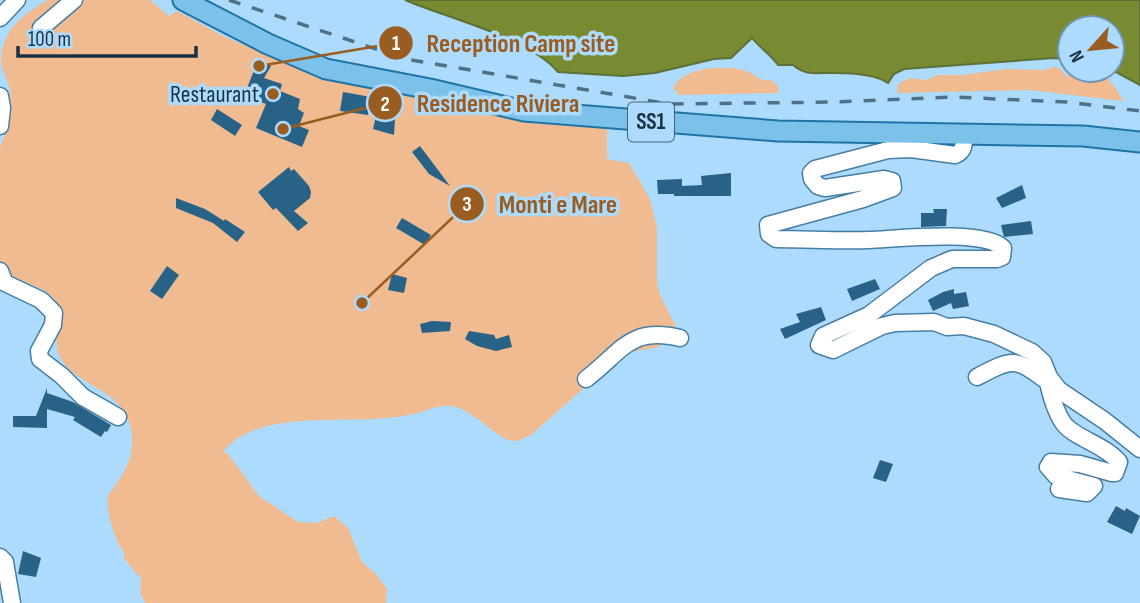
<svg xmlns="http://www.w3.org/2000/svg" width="1140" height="603" font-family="'Sofia Sans Condensed',sans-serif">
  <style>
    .green { fill: #f0bb90 }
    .water { fill: #788b33; stroke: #5c7038; stroke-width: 2 }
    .building { fill: #296287 }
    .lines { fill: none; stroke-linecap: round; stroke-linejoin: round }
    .minor-casing { stroke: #467ea5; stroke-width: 19 }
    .major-casing { stroke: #2074a5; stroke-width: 23 }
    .minor { stroke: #fff; stroke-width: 16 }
    .major { stroke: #7cc1e9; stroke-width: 19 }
    .rail { stroke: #507087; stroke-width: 3.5; stroke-dasharray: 12 12; stroke-linecap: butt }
    .poi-dot { fill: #9a5d21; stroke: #addbfd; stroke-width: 2.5 }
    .labels { text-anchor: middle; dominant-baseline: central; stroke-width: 7; stroke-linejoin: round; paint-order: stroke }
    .shield { fill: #addbfd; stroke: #46657b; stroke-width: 2 }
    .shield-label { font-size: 23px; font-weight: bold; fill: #1a3243 }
    .poi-label { font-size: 24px; fill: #1a3243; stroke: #addbfd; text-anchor: end }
    .leader { fill: none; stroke: #9a5d21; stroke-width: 2.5 }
    .callout-dot { fill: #9a5d21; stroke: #addbfd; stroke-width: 2.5 }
    .mark-label { font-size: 21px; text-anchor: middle; font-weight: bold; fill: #fff }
    .callout-label { font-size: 26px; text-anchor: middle; font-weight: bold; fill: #9a5d21; stroke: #addbfd; stroke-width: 7; stroke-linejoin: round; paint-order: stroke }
  </style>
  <rect width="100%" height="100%" fill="#addbfd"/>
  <g class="green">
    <path d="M 48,0 L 150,0 L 169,16 L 177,11 L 223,36 L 325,80 L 406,93 L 493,115 L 607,127 L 607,159 L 629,163 L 650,199 L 657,228 L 657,284 L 661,297 L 679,333 L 658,347 L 631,352 L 612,363 L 531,435 C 526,437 521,440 516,441 C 499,443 475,409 451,406 C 439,404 426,411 414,414 C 405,416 396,417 387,418 C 342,423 254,410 223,452 L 228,454 L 259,496 L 298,522 L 317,523 L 334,516 L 348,528 L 362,562 L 376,574 L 387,589 L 386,603 L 145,603 L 140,593 L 141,579 L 124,558 L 124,552 C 116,544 105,509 108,497 C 109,493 114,487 117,483 C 129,466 135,449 131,428 C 122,385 64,385 57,348 C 54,328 72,312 48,293 C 33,282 8,281 0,261 L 0,147 C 7,134 12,104 10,89 C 8,80 3,72 1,64 C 0,31 23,14 48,0 Z"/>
    <path d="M 1055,67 L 1059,68 L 1067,76 L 1095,72 L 1103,73 C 1111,82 1119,91 1123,101 L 1029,90 L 897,93 L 899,83 L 910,78 L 926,80 L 937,75 L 962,75 L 1006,69 L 1044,70 Z"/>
    <path d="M 711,68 C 723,68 734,67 746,71 C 757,74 758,82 771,80 L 777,85 L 779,93 L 679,95 L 673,88 C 680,74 698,70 711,68 Z"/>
  </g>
  <path class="water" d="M 405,0 L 1140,0 L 1140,85 L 1112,70 L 1112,28 L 1070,28 L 1070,60 L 1054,58 L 904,69 L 894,74 L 888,83 C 875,74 851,73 835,73 C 818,72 807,77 793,65 L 778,65 C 771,55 760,48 752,38 L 731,58 L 714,59 L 655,73 L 623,76 L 558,72 C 530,38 447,18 405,0 Z"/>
  <g class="building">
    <polygon points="259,58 271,66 264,78 282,84 280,91 300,99 298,109 304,113 299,126 309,130 302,147 256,128 266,104 247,97 245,93"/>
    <polygon points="343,92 371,97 368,115 340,111"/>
    <polygon points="217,109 242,125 235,136 211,120"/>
    <polygon points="376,116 395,119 394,135 373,129"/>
    <polygon points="420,146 450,186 429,174 412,152"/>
    <polygon points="289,167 291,171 294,169 309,186 311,192 310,198 294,211 308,223 298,231 276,208 273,210 258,192"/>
    <polygon points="731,173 731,196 674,196 674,194 658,194 657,180 682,179 682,186 702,185 701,176"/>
    <polygon points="1022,185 1026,198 1002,208 996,198"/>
    <polygon points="176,198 205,209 224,221 225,219 245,232 237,242 213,223 176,208"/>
    <polygon points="933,209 947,209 946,226 921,227 921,213 934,213"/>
    <polygon points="402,218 431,235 425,245 396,228"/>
    <polygon points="1031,221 1033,234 1004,237 1001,225"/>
    <polygon points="167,266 179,275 162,299 150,291"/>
    <polygon points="392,274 407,278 404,293 388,290"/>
    <polygon points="875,279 880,289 852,301 847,289"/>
    <polygon points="954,289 954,294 966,292 969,306 953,309 951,303 933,311 928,300 943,292"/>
    <polygon points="821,307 826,320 785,339 780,329 800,322 796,314"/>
    <polygon points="432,321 451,322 450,331 422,333 420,324"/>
    <polygon points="469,331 494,335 496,339 509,335 512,347 496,351 477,346 465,339"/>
    <polygon points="47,388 47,393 73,402 111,425 107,432 105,431 101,437 73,420 75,417 47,409 47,428 13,427 13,416 36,416"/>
    <polygon points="880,460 893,464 886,482 873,478"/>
    <polygon points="1116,506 1125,511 1126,508 1140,516 1132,534 1107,522"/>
    <polygon points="23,551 41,558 36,577 18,574"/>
  </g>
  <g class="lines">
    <g class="minor-casing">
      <g id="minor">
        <polyline points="0,18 17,0"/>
        <polyline points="41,28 74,0"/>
        <polyline points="0,96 2,108 0,126"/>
        <path d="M 964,134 C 964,143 965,151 955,155 L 911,149 L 888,150 L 815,169 L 811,173 L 812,179 L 818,186 L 825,188 L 884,179 L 892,181 L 893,188 L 863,199 L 768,225 L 769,234 L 776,239 C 807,239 838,241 869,240 C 897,239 983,229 1003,248 L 1002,257 L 997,259 L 952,259 L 931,268 L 869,315 L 823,336 L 819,345 L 833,350 L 882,326 L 895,323 L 934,322 L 947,327 L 964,326 L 994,334 L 1032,352 L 1043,362 L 1049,377 L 1059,390 L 1105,421 L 1140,449"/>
        <polyline points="0,271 5,283 41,300 54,313 53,325 39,351 40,359 62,376 83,397 118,417"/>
        <path d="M 977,377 C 1013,358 1015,357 1048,382 C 1051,396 1056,413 1064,424 C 1075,438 1105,445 1119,462 L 1115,473 L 1112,473 L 1080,464 L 1051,462 L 1048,467 L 1056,476 L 1094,486 L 1087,493 L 1059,489"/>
        <path d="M 586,379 C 622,352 629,326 680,338"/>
        <polyline points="0,557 5,562 12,603"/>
      </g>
    </g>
    <g class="major-casing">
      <polyline id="major" points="183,0 268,44 326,69 430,89 524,111 778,131 1083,136 1140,142"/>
    </g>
    <use href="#minor" class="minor"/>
    <use href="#major" class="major"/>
    <polyline class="rail" points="229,0 406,59 669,104 835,102 952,97 1067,102 1140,111"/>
  </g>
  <circle class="poi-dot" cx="273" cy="94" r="7"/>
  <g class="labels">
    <rect class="shield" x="628" y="102.5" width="46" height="39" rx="5"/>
    <g class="shield-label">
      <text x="651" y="122">SS1</text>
    </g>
    <g class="poi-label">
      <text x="259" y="94">Restaurant</text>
    </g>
  </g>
  <path class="leader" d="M259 66L396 43M283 129L385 103M362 303L467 204"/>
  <g class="callout-dot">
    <circle cx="259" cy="66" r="7"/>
    <circle cx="283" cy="129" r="7"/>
    <circle cx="362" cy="303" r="7"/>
    <circle cx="396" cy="43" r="18"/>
    <circle cx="385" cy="103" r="18"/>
    <circle cx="467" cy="204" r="18"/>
  </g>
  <g class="mark-label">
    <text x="396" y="50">1</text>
    <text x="385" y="111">2</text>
    <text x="467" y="211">3</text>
  </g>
  <g class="callout-label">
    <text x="521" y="52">Reception Camp site</text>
    <text x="498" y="112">Residence Riviera</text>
    <text x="558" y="213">Monti e Mare</text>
  </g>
  <g transform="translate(1091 49) rotate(243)"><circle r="33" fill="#addbfd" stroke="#7297b3" stroke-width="2"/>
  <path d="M0-5L12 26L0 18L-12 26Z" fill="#9a5d21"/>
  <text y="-10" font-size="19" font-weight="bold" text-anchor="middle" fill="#1a3243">N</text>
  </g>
  <path d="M18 46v10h178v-10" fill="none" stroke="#1a3243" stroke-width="3.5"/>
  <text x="28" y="46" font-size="21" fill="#1a3243" stroke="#addbfd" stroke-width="5" paint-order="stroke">100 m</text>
</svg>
